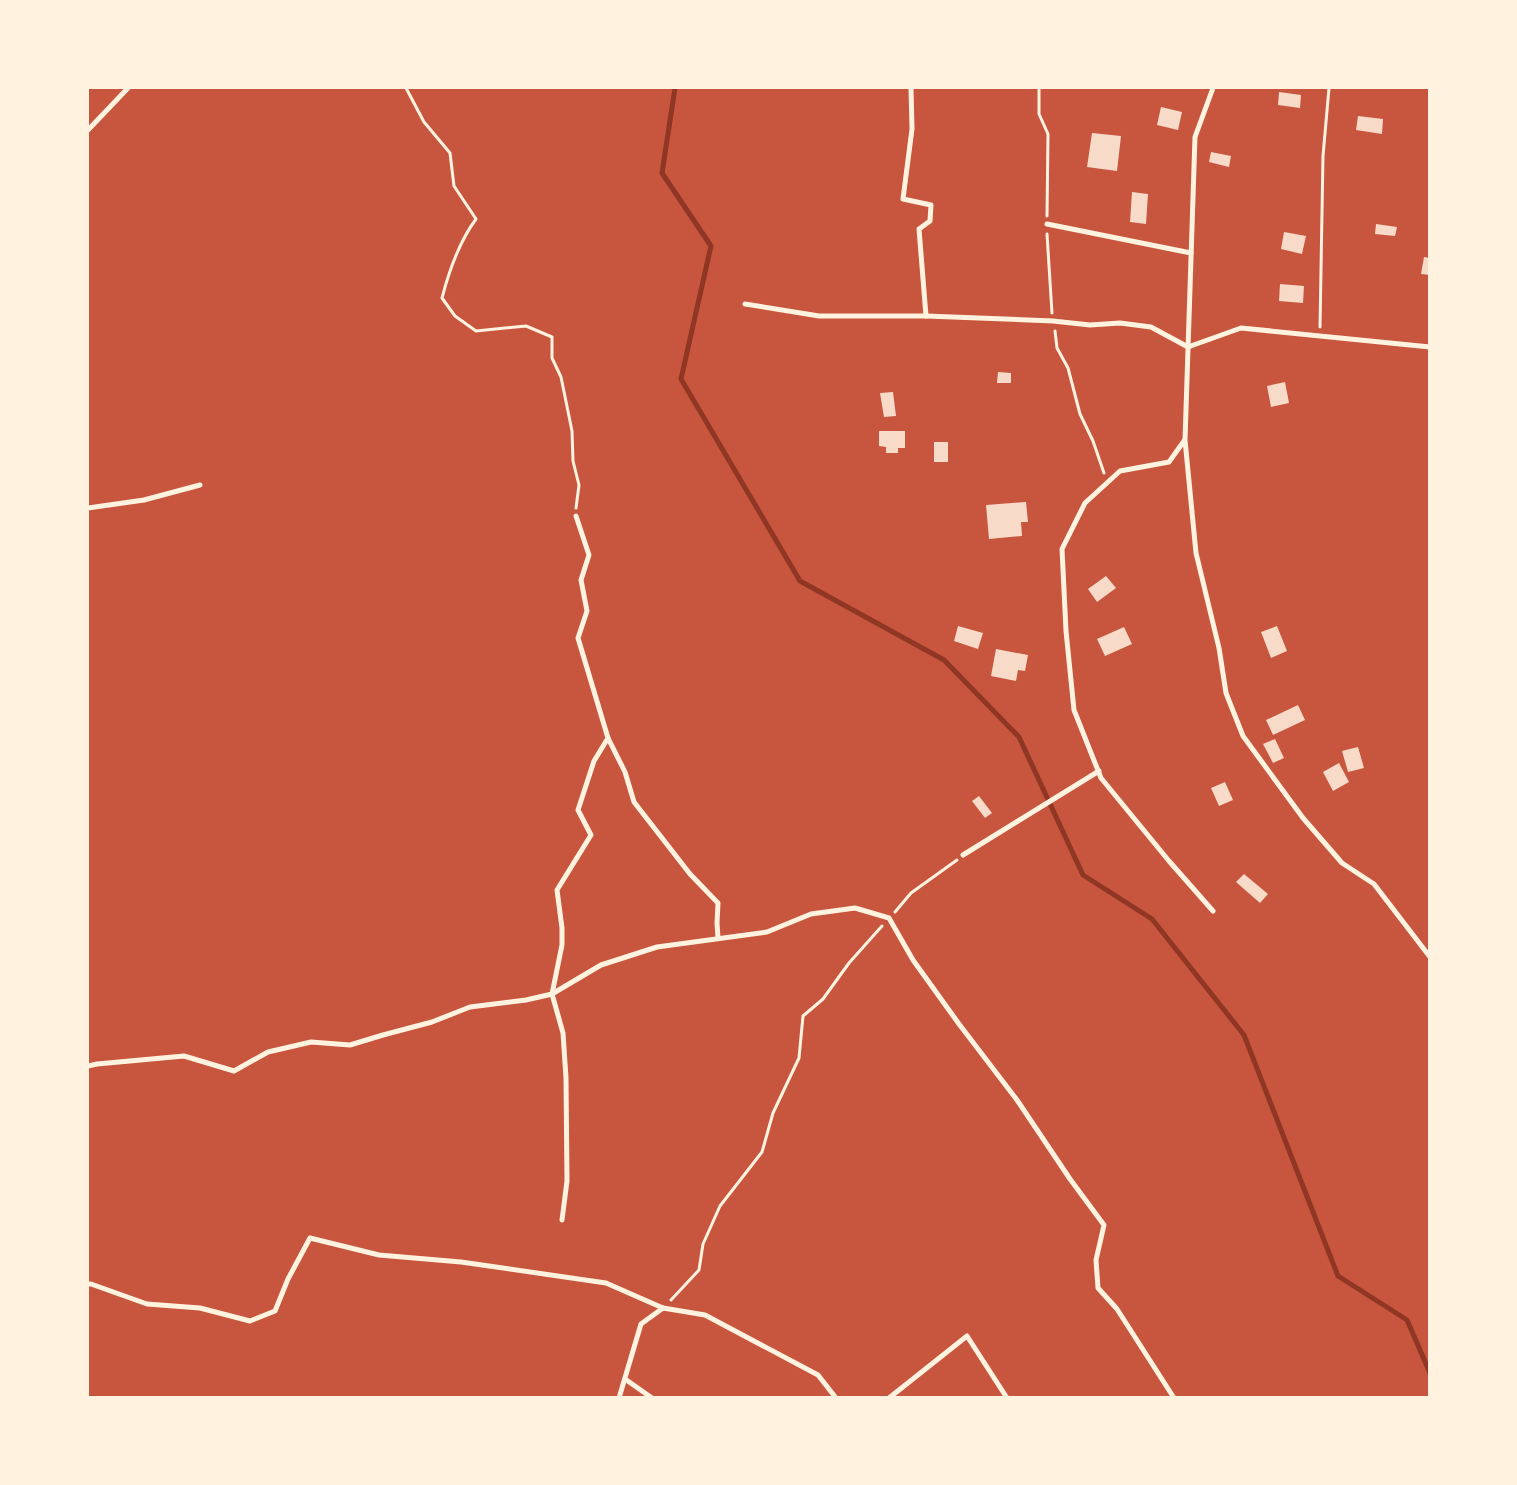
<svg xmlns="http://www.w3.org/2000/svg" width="1517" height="1485" font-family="Karla,sans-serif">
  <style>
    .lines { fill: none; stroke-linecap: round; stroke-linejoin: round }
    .stream { stroke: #8f3625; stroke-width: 5 }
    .building { fill: #f7dbc8 }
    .path { stroke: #fff3e0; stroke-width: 3 }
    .minor { stroke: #fff3e0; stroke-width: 5 }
  </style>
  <rect width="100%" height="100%" fill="#c8553d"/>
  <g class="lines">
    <polyline class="stream" points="675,88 662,173 711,246 681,379 800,581 944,660 1019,737 1083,875 1152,919 1244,1035 1338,1276 1407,1320 1430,1373"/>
  </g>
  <g class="building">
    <polygon points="1279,92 1301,95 1300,108 1278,105"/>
    <polygon points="1161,107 1182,112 1178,130 1157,125"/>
    <polygon points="1358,116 1383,119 1382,134 1356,130"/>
    <polygon points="1092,133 1121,136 1117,171 1087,167"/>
    <polygon points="1211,152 1231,156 1229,167 1209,162"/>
    <polygon points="1132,192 1148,194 1146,224 1130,222"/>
    <polygon points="1376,224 1397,227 1395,236 1375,234"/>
    <polygon points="1284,232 1306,236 1302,254 1281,249"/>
    <polygon points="1424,257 1430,258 1430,275 1421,274"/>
    <polygon points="1280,284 1304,286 1303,303 1279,301"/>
    <polygon points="998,372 1011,373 1011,383 997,383"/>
    <polygon points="1285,382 1289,403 1271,407 1267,386"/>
    <polygon points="893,392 896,416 884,417 880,393"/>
    <polygon points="879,431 905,431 905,448 898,448 898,453 886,453 886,447 879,446"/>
    <rect x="934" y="442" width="14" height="20"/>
    <polygon points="1026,502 1028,522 1021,522 1022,536 989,539 986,505"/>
    <polygon points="1106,576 1116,588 1097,602 1088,589"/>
    <polygon points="958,626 983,633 978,649 954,641"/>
    <polygon points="1277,626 1287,651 1271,658 1261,632"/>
    <polygon points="1124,627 1132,644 1105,656 1097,639"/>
    <polygon points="996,649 1028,655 1025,671 1018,670 1016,681 991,676"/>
    <polygon points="1298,705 1305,720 1273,735 1266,720"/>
    <polygon points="1275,739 1284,758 1273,763 1263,744"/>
    <polygon points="1358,747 1364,768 1348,772 1342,751"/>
    <polygon points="1339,763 1349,782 1333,791 1323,772"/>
    <polygon points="1225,782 1233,800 1219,806 1211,788"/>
    <polygon points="979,796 992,813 985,818 972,801"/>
    <polygon points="1244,874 1268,894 1260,903 1236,882"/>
  </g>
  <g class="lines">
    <g class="path">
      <path d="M 406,88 L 424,122 L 450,153 L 454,186 L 476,219 C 459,242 449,271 442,298 L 455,316 L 476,331 L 526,326 L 552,337 L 552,358 L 561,377 L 572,431 L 573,461 L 579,485 L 576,508"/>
      <polyline points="1039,88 1039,114 1048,134 1047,216"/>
      <polyline points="1047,234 1052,313"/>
      <polyline points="1320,327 1323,156 1329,88"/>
      <polyline points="1055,331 1057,348 1068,368 1080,414 1093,441 1104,473"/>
      <polyline points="895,912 911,893 957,860"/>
      <polyline points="671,1300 699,1270 703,1244 720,1206 762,1152 773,1113 799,1058 803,1016 823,999 849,963 882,926"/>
    </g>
    <g class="minor">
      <polyline points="1213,88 1195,137 1185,440 1196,553 1219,648 1226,693 1243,736 1303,818 1342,863 1374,884 1430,957"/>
      <polyline points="88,130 128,88"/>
      <polyline points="1047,224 1191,253"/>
      <polyline points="745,304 819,316 926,316 919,229 930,221 931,205 903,199 912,129 911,88"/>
      <polyline points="926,316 1053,321 1090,325 1120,323 1151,327 1188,347 1241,328 1430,347"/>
      <polyline points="1184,441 1169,462 1120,471 1085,503 1062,549 1066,631 1074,710 1101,778 1169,861 1213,911"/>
      <polyline points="88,508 144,500 200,485"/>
      <polyline points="576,516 589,555 581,580 587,611 578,638 608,738 625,772 634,802 690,874 718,903 717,923 718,938"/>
      <polyline points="963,855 1099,771"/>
      <polyline points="88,1066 97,1064 184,1056 234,1071 268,1052 311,1042 350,1045 383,1035 432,1022 470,1007 526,1000 552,994 562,945 562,928 557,890 591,835 578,810 594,761 608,738"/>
      <polyline points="562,1220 567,1181 566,1078 563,1033 552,994 601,965 657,947 767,932 811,914 855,908 889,918 913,960 959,1024 1017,1100 1070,1179 1104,1225 1096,1260 1098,1288 1117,1309 1174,1398"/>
      <polyline points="88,1284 91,1284 147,1304 200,1308 250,1321 275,1311 288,1279 310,1238 379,1255 461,1262 606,1283 663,1308 705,1315 818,1375 836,1398"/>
      <polyline points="625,1379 652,1398"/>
      <polyline points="619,1398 641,1324 663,1308"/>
      <polyline points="889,1398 967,1336 1007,1398"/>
    </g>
  </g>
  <rect width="1517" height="1485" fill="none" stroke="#fff3e0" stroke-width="178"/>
</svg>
